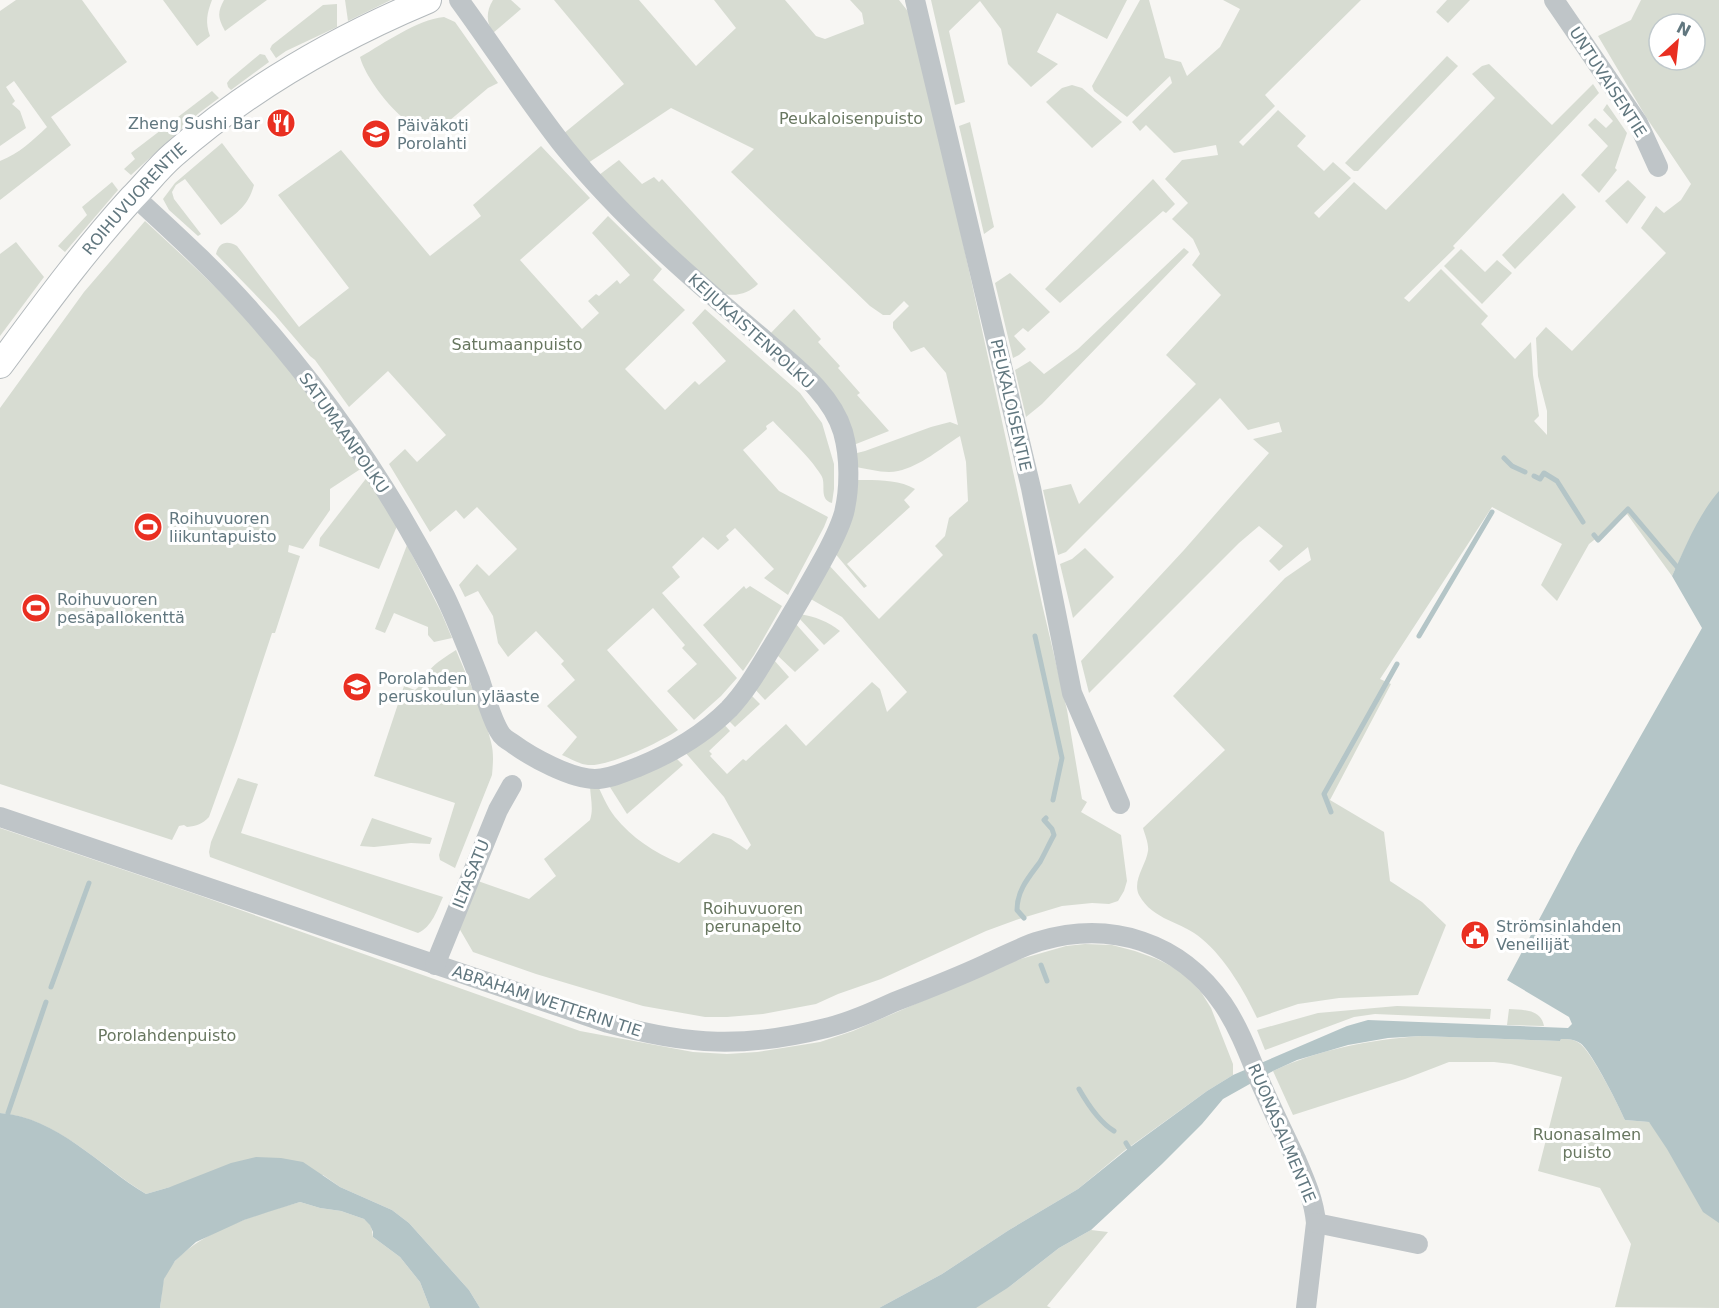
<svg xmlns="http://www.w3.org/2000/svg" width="1719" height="1308" font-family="'DejaVu Sans',sans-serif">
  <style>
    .green { fill: #d7dcd2; fill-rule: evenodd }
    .water { fill: #b4c5c7 }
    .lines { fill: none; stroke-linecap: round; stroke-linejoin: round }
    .stream { stroke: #b4c5c7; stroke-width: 5 }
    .major-casing { stroke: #b3b9bc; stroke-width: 28 }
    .minor { stroke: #bfc5c8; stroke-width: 20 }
    .major { stroke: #fff; stroke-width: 26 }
    .labels { text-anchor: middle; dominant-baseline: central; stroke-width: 6; stroke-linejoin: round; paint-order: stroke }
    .street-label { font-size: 16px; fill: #61777f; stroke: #fff }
    .park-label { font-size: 16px; fill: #687760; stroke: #fff }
    .poi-label { font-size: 16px; fill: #61777f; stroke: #fff; text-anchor: start }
  </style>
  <rect width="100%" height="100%" fill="#f7f6f3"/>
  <g class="green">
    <path d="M 16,0 L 82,0 L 127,62 L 51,117 L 71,145 L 0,200 L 0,161 C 20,153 32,141 47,127 L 14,81 L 6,87 L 15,101 L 12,104 L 20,111 L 26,128 L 0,146 L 0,11 Z"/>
    <path d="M 163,0 L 212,0 C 207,13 205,22 210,36 L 197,46 Z"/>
    <path d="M 224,0 L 267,0 L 225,31 C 218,18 217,13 224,0 Z"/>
    <polygon points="345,0 391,0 348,21"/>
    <path d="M 493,0 L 511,0 L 521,9 L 493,33 C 486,22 486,11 493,0 Z"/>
    <path d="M 554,0 L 639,0 L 696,66 L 736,28 L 714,0 L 785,0 L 816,36 L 825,39 L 864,24 L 862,13 L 850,0 L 899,0 L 914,19 L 1042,604 L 1067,710 L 1082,799 L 1087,802 L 1081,812 L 1121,835 L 1127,881 L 1124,891 L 1118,901 L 1109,904 L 1092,903 L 1062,906 L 1019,919 L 986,931 L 881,979 L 838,994 L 816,1004 L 763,1014 L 727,1017 L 705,1017 L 643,1006 L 536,974 L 473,952 L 459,928 L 475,880 L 529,899 L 556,876 L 544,859 L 590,820 C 594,808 590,797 590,784 L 597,784 C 602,794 607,807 615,817 C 632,838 654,852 679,863 L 713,833 L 731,839 L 747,850 L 751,845 L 724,797 L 684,751 L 722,722 L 730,731 L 709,751 L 712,754 L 710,756 L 727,774 L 743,759 L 746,761 L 786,724 L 806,746 L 872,682 L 880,689 L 887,712 L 907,692 L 842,617 L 809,598 L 827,563 L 879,619 L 943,555 L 935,546 L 945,536 L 949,518 L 968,501 L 966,462 L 960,436 C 941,448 921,466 898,471 C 885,474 869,469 856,467 L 853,454 L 865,451 L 931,427 L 950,422 L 958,425 L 946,373 L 924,347 L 911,352 L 893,328 L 893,322 L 909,306 L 904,301 L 890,315 L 883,315 L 870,306 L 731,172 L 754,149 L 671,108 L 588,163 L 563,134 L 624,84 Z"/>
    <polygon points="931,0 1127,0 1107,39 1057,13 1037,52 1058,64 1031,87 1008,64 1001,29 980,1 949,31 965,102 955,105"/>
    <path d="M 1140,0 L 1149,0 L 1165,58 L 1181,62 L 1187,76 L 1220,47 L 1240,9 L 1223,0 L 1361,0 L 1265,95 L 1275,106 L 1239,142 L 1243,146 L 1278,110 L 1306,136 L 1297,146 L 1324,171 L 1333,162 L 1351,178 L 1314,213 L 1319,218 L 1354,182 L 1386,210 L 1495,98 L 1472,74 L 1482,66 L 1489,64 L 1552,125 L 1593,84 L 1599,93 L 1453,246 L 1455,248 L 1404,298 L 1409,302 L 1441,269 L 1488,316 L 1481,324 L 1515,359 L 1531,342 L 1533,375 L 1539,416 L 1534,421 L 1547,435 L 1547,411 L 1538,376 L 1536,338 L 1546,327 L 1572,351 L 1666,253 L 1641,228 L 1656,206 L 1664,213 L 1681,200 L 1691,184 L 1646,117 L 1598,36 L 1631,20 L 1641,0 L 1719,0 L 1719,568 L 1690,538 L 1672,576 L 1627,514 L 1589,544 L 1557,601 L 1541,585 L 1562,544 L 1492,507 L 1380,679 L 1391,684 L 1330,800 L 1384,832 L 1390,881 L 1422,902 L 1446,925 L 1418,995 L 1339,998 L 1298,1004 L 1257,1018 C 1245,992 1225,958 1202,939 C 1182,921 1153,921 1139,895 C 1132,881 1146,865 1148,851 C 1149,844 1145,835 1143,828 L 1225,750 L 1173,696 L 1285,578 L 1311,560 L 1308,547 L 1279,571 L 1269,561 L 1283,546 L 1259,526 L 1239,543 L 1089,693 L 1081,661 L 1184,550 L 1269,453 L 1253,439 L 1282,432 L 1279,422 L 1248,430 L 1220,398 L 1066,552 L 1058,555 L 1043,490 L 1071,484 L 1079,504 L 1196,384 L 1166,355 L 1221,295 L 1192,265 L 1200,254 L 1193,239 L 1172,219 L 1188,203 L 1165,179 L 1182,160 L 1218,155 L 1216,145 L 1174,153 L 1146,125 L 1140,131 L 1132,122 L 1172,83 L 1170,76 L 1127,117 L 1094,91 L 1092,86 ZM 1659,24 L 1695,24 L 1695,60 L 1659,60 Z"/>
    <polygon points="1447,0 1470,0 1448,23 1436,12"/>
    <polygon points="337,4 337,27 286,51 276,58 270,49 272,45 323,5"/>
    <path d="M 444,17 L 455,22 L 498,83 L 488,88 L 436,132 C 426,129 414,125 405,119 C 389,108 365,76 360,57 C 385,43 416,20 444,17 Z"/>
    <polygon points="260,54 265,55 269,62 231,90 228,87 227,83 230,79"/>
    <polygon points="1447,56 1458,66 1358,171 1354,171 1345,163"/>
    <polygon points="1072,85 1082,88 1122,122 1092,148 1046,102 1062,88"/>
    <polygon points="212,91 219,98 199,113 131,175 124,169 135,159 131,153"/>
    <polygon points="1607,104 1627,133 1615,168 1617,170 1599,193 1581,175 1608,146 1588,125 1595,118 1606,128 1613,121 1603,110"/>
    <polygon points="970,122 994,227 984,234 959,126"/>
    <path d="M 222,143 L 254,185 C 248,206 238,212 221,225 L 185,179 L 176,185 L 172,192 L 174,199 L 201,234 L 198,236 L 169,210 L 163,199 L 175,183 Z"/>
    <path d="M 541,146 L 590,198 L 520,260 L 582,329 L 599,313 L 588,301 L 596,294 L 599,296 L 617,280 L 620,284 L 630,275 L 592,233 L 608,216 L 662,269 L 653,280 L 685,310 L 625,369 L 665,410 L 695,381 L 699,385 L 726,361 L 692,323 L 705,309 L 800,393 L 822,423 L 834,464 L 834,489 L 832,503 C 818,499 827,484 821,475 C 810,457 787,436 773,421 L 766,426 L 767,429 L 743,450 L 779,491 L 828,517 L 824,527 L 788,595 L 764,578 L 774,569 L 735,528 L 726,536 L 729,540 L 718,550 L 703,537 L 672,567 L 680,577 L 662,593 L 737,678 L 721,696 L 694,720 L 667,691 L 697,664 L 682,648 L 685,645 L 653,608 L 607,650 L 678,730 C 661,742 608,767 588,765 C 578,764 570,758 562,755 L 577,737 L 547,706 L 575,680 L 561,664 L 564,661 L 536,631 L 508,657 L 498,643 L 493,616 L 478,591 L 465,597 L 459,585 L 477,564 L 489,576 L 517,549 L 477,507 L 464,519 L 456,510 L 430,532 L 389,464 L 405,449 L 417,462 L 446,435 L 388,371 L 349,407 L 315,360 L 310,356 L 275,315 L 216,254 C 219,242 227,240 237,246 L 299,327 L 349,288 L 278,195 L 341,150 L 430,256 L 481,216 L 473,205 Z"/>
    <path d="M 619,160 L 642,184 L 654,177 L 659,182 L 662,179 L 758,284 C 748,294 733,298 719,292 C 711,289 702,278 695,271 C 661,241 630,208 599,175 Z"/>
    <polygon points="1153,179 1175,204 1166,213 1163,211 1060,303 1045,289"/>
    <polygon points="1628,180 1646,197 1627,224 1605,201"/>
    <polygon points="112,182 118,190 65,252 58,246 87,215 82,207"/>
    <polygon points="1563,193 1576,207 1515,269 1502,255"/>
    <path d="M 145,221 C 182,255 219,289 253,326 C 293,370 327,420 362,468 L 330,489 L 330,510 L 303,549 L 289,545 L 288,552 L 300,556 L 275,633 L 272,633 L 237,739 L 209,817 C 202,824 197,826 187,827 L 184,825 L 179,826 L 172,840 L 0,784 L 0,408 L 84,292 Z"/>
    <polygon points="16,242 44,277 0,336 0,254"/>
    <polygon points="1184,248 1189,252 1042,404 1026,417 1015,370 1030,361 1044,374 1078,349"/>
    <polygon points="1461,249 1485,272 1497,260 1512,273 1482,304 1444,266"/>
    <polygon points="1010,273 1050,312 1028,332 1023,328 1014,336 1026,349 1019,355 1013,358 995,283"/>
    <polygon points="794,309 821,339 818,342 840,366 838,368 860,393 857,395 889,431 851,446 768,336"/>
    <polygon points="368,476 397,526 379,569 319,546 320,538"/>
    <path d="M 855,480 C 875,480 898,479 915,489 L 904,500 L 910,507 L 847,564 L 867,586 L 864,588 L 833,551 Z"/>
    <polygon points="407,545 441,612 452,638 434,642 428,635 428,627 394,613 385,633 375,629"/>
    <polygon points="1085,548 1114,577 1073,618 1060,564 1072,559"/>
    <polygon points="744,586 746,589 750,586 782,606 754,655 743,671 703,625"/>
    <path d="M 800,614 C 816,617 827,621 840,631 L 824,645 L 798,617 Z"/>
    <polygon points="795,623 819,650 795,672 777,655"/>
    <path d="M 456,650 C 468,680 484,711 491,742 C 494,753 493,764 492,775 L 455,868 L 440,860 L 439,855 L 455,803 L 374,776 L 404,686 L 415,690 C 423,684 423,679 429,671 C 436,662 447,656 456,650 Z"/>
    <polygon points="774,660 789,677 765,700 753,687"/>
    <polygon points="748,692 760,704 735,727 727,719"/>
    <polygon points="674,756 683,765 627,814 608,784"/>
    <path d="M 238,778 L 258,784 L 241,833 L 443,897 C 437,910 432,927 418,933 L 210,857 L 209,852 L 211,842 Z"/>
    <polygon points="372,818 432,838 430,844 411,843 374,847 360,846"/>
    <path d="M 0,828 L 201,896 L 580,1031 L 693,1052 L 727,1054 L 757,1052 L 820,1042 L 853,1031 L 1017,960 L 1066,946 L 1085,944 L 1112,945 L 1135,951 L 1157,959 L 1181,971 L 1201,992 L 1211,1008 L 1233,1064 L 1233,1075 L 1207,1091 L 1124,1151 L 1078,1189 L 1009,1230 L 942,1274 L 879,1308 L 480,1308 L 469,1290 L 409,1223 L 392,1210 L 340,1187 L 323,1175 L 170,1187 L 146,1194 C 99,1165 57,1118 0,1113 Z"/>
    <polygon points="1397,1006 1491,1009 1490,1019 1375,1014 1354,1017 1265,1050 1257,1030 1318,1013"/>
    <path d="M 1509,1009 C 1523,1010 1541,1009 1544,1026 L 1507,1025 Z"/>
    <path d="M 1421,1036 L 1560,1041 L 1561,1039 C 1567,1039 1574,1039 1579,1043 C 1591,1050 1619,1106 1625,1120 L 1649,1122 L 1719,1161 L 1719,1308 L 1615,1307 L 1631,1244 L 1600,1188 L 1538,1171 L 1562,1077 L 1511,1064 L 1494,1062 L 1449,1062 L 1405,1079 L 1293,1115 L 1273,1071 C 1320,1049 1369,1040 1421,1036 Z"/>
    <path d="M 300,1202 L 320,1208 L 341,1211 L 364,1219 L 371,1225 L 373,1237 L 400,1257 L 420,1282 L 430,1308 L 160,1308 C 162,1298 161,1285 165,1276 C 186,1234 258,1214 300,1202 Z"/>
    <polygon points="1091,1230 1108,1232 1047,1306 1051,1308 951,1308 1009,1287 1059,1248"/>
  </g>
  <g class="water">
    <path d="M 1719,491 L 1719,1223 L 1703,1212 L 1667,1149 L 1649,1122 L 1625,1120 C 1619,1106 1591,1050 1580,1043 C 1574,1039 1567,1039 1561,1039 L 1560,1041 L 1421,1036 L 1388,1038 L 1348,1045 L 1297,1060 L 1273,1071 L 1223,1099 L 1202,1124 L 1162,1164 L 1091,1230 L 1059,1248 L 1009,1287 L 976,1308 L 879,1308 L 942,1274 L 1009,1230 L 1078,1189 L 1129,1148 L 1207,1091 L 1233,1075 L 1347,1026 L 1368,1020 L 1568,1028 L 1572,1024 L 1569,1017 L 1507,980 L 1577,848 L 1702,628 L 1672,576 C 1685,548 1698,515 1719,491 Z"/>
    <path d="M 0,1113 C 57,1117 99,1166 146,1194 L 170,1187 L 231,1163 L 256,1157 L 281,1158 L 303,1162 L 340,1187 L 392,1210 L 409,1223 L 469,1290 L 480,1308 L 430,1308 L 420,1282 L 400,1257 L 373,1237 L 373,1232 L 370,1225 L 364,1219 L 341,1211 L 320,1208 L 300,1202 L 268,1212 L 244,1220 L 196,1242 L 175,1261 L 164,1279 L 160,1308 L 0,1308 Z"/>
  </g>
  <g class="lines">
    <g class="stream">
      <polyline points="1504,458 1512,466 1525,472"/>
      <polyline points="1534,476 1540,479 1544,473 1557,481 1583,522"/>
      <polyline points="1594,535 1598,540 1628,509 1678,568"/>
      <polyline points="1035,636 1062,758 1053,800"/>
      <polyline points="1419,636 1492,512"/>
      <polyline points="1331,812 1324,794 1397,664"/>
      <path d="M 1024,918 L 1017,910 C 1017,890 1029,877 1040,862 C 1045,853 1049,844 1054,835 L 1052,829 L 1044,820 L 1046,818"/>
      <polyline points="1041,965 1047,981"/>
      <polyline points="51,987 89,883"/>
      <path d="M 1079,1089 C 1087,1103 1099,1122 1114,1131"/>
      <polyline points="8,1113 46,1002"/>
      <polyline points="1126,1143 1129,1148"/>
    </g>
    <g class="major-casing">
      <g id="major">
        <path id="s1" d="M 0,365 C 43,307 83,252 132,198 C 146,184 158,168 173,155 C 248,89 335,39 428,0"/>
      </g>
    </g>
    <g class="minor">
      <polyline points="915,0 1031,488 1072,693 1120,804"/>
      <polyline points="1554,0 1638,123 1658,167"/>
      <path d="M 134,196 C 174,233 215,270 251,311 C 328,397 393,493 445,596 C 458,623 469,652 480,680 C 485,696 491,717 499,731 C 502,737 507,740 512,743 C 531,757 571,779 595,779 C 610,779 624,772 638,767 C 672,753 703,735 729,709 C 750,687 764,659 780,634 C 794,610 808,587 821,563 C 830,547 839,530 844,513 C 850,488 850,457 843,432 C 831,392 791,364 761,337 C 691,278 623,219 565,148 C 527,100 495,49 459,0"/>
      <path d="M 0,817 L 608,1023 C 687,1046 747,1048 826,1028 C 850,1022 872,1012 894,1002 C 925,990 956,978 986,964 C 1004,956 1022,946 1040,941 C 1111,920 1180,942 1223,1004 C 1238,1026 1248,1052 1258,1077 C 1270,1105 1283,1132 1296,1159 C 1305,1180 1314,1200 1316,1223 L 1306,1308"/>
      <polyline points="435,965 498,810 512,785"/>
      <polyline points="1316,1223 1418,1244"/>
    </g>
    <use href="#major" class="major"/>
  </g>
  <defs>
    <g id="restaurant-disc" transform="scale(1.5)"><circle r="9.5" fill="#e92f21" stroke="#fff"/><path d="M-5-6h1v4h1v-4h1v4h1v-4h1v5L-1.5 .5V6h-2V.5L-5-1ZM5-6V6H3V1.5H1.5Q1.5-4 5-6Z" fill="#fff"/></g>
    <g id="school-disc" transform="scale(1.5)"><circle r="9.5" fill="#e92f21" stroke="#fff"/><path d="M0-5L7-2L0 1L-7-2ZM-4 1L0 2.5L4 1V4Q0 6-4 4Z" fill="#fff"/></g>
    <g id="stadium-disc" transform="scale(1.5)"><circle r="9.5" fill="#e92f21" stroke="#fff"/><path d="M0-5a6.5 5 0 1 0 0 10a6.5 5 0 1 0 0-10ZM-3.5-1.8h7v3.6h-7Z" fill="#fff"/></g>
    <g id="civic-disc" transform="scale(1.5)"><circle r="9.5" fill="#e92f21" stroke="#fff"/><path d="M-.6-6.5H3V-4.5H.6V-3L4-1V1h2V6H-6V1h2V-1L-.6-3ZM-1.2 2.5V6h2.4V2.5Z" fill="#fff"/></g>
  </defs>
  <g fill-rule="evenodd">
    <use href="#restaurant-disc" x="281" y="123"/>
    <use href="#school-disc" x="376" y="134"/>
    <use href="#stadium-disc" x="148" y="527"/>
    <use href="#stadium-disc" x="36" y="608"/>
    <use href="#school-disc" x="357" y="687"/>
    <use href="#civic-disc" x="1475" y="935"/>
  </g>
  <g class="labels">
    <g class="street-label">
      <text transform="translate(1608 82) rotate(57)">UNTUVAISENTIE</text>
      <text stroke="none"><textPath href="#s1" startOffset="214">ROIHUVUORENTIE</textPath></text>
      <text transform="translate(751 331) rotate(42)">KEIJUKAISTENPOLKU</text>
      <text transform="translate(1011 405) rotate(77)">PEUKALOISENTIE</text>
      <text transform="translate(344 433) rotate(55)">SATUMAANPOLKU</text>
      <text transform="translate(471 874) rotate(-68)">ILTASATU</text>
      <text transform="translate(547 1001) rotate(18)">ABRAHAM WETTERIN TIE</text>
      <text transform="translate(1282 1133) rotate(67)">RUONASALMENTIE</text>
    </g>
    <g class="park-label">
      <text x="851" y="118">Peukaloisenpuisto</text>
      <text x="517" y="344">Satumaanpuisto</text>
      <text x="753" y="908">Roihuvuoren<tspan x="753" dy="18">perunapelto</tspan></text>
      <text x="167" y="1035">Porolahdenpuisto</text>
      <text x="1587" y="1134">Ruonasalmen<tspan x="1587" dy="18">puisto</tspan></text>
    </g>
    <g class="poi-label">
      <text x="260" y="123" text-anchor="end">Zheng Sushi Bar</text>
      <text x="397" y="125">Päiväkoti<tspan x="397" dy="18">Porolahti</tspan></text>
      <text x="169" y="518">Roihuvuoren<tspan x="169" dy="18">liikuntapuisto</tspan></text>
      <text x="57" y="599">Roihuvuoren<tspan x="57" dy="18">pesäpallokenttä</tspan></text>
      <text x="378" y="678">Porolahden<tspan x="378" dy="18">peruskoulun yläaste</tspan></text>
      <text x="1496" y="926">Strömsinlahden<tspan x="1496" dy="18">Veneilijät</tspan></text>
    </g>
  </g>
  <g transform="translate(1677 42) rotate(27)"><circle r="28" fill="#ffffff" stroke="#c0c9cc" stroke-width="1.5"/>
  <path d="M0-4.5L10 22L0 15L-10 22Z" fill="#e92f21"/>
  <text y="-9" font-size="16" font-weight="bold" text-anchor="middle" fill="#61777f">N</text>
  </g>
</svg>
